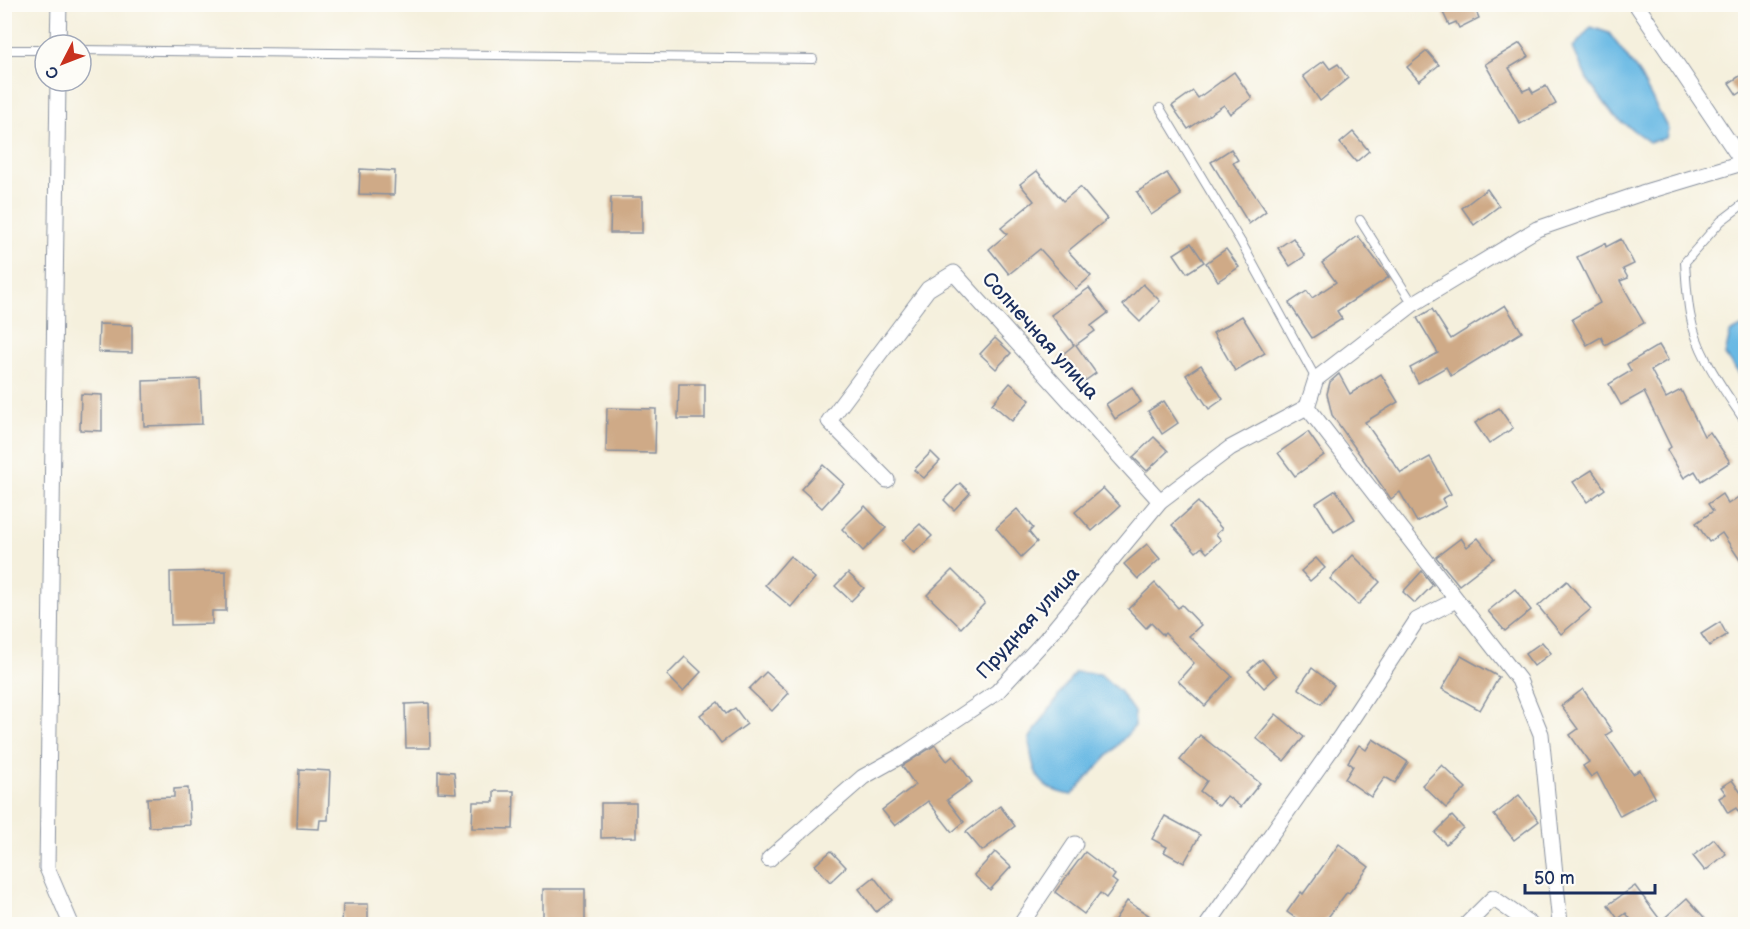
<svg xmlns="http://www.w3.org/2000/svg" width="1750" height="929" font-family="'Balsamiq Sans',sans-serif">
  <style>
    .water { fill: #69b9e4; stroke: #4274a1; stroke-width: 1.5 }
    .building { fill: #cfaa87 }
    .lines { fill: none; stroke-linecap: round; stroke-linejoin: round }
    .lane-casing { stroke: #88909e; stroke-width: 10 }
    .street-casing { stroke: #88909e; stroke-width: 17 }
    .lane { stroke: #fff; stroke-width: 8 }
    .street { stroke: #fff; stroke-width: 15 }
    .labels { text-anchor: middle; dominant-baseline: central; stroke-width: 4.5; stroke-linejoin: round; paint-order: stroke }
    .street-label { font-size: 20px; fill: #1b2f5e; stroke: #fdfcf7 }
  </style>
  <rect width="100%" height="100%" fill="#fdfcf7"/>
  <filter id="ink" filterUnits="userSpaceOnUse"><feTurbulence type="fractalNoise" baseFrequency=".0167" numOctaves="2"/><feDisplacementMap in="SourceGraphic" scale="12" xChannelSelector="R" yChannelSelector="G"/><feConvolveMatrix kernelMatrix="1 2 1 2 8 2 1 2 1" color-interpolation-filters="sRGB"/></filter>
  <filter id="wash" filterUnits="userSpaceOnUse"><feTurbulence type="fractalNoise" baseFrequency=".008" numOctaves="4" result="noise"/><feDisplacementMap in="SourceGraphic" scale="24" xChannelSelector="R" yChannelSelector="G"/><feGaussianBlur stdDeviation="1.35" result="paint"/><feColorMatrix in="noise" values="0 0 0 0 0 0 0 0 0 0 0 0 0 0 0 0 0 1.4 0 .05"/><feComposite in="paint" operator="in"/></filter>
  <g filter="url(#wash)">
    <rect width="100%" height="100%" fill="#f5f0dd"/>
    <g class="water">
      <polygon points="1591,27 1609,33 1638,72 1668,129 1666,138 1649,142 1614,116 1587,79 1573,48"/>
      <polygon points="1745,325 1745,382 1725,355 1730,333"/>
      <path d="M 1075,672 L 1100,674 L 1120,692 L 1134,712 L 1135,726 L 1072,795 C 1036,790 1033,771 1029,739 Z"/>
    </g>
    <g id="blocks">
      <g class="building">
        <polygon points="1439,4 1473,4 1479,18 1459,28 1456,22 1449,25"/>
        <polygon points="1520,43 1529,56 1509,68 1523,91 1530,88 1533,93 1546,86 1556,104 1520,124 1485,64"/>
        <polygon points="1427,51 1439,65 1419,81 1407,67"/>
        <polygon points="1324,61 1330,69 1338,64 1348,78 1320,101 1303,76"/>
        <polygon points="1234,72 1252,98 1230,114 1224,105 1188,129 1172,106 1193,91 1198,98"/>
        <polygon points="1746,72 1746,89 1737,95 1729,83"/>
        <polygon points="1353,132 1369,151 1356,162 1340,143"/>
        <polygon points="1231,149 1238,160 1233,163 1266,211 1249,224 1211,162"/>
        <polygon points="360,169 395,171 394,195 359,194"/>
        <polygon points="1037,171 1063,201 1080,187 1107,219 1068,251 1091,276 1076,289 1040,249 1009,274 989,249 1007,234 1001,228 1034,201 1020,184"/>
        <polygon points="1167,173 1181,195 1151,215 1137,192"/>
        <polygon points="1487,189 1499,206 1474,225 1462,208"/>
        <polygon points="611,197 642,197 642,233 610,233"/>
        <polygon points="1358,236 1389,277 1337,311 1342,319 1312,338 1289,303 1307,291 1312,298 1336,282 1322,263"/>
        <polygon points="1293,238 1305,256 1290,266 1278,248"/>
        <polygon points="1621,239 1634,264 1623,269 1628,278 1620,281 1644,323 1605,345 1601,337 1587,345 1572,319 1600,303 1577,257 1605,243 1606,247"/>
        <polygon points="1191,243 1204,262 1187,273 1174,254"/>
        <polygon points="1226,249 1239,267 1218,281 1206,263"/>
        <polygon points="1143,284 1160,301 1140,322 1123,305"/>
        <polygon points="1089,288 1108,313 1091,326 1095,331 1076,345 1096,373 1079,385 1058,358 1074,345 1051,315"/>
        <polygon points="1505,305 1522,332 1451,376 1446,367 1418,383 1410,368 1438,353 1417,318 1432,309 1451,339"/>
        <polygon points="1242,316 1265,353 1235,371 1213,333"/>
        <polygon points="99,324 132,325 132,353 98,352"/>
        <polygon points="995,338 1011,353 996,369 980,354"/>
        <polygon points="1659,345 1668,360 1651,370 1666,398 1681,390 1704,436 1710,432 1730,462 1701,481 1695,471 1684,478 1667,450 1671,447 1644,392 1621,405 1609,384 1631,371 1627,364"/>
        <polygon points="1201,365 1223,399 1209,409 1186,375"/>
        <polygon points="1339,374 1350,394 1381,374 1398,402 1365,422 1401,473 1430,457 1451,494 1442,499 1446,506 1417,522 1400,492 1391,499 1332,415 1327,394 1330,382"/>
        <polygon points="200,379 202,424 144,426 143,381"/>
        <polygon points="1010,383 1030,400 1012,421 992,404"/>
        <polygon points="679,384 705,384 705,419 678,419"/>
        <polygon points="1132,387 1141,402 1115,419 1106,404"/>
        <polygon points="81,394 102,395 102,431 80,430"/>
        <polygon points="1164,401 1178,423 1162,434 1148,411"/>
        <polygon points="607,408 656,409 655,453 606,452"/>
        <polygon points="1499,408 1513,428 1489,444 1475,423"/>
        <polygon points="1308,432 1324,455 1295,476 1278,453"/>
        <polygon points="1154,437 1168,451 1147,471 1133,457"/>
        <polygon points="931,452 940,461 924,478 914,470"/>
        <polygon points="823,465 844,484 822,508 801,489"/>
        <polygon points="1592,470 1605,489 1587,502 1573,482"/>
        <polygon points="960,483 970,493 954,510 944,500"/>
        <polygon points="1103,488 1120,506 1092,531 1075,512"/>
        <polygon points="1336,490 1355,519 1334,532 1316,503"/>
        <polygon points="1746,492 1746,569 1722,533 1709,542 1696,523 1713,511 1708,504 1722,494 1728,504"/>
        <polygon points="1198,502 1222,529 1216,534 1221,540 1207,553 1202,547 1196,552 1172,525"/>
        <polygon points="865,506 886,528 863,551 842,529"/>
        <polygon points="1017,509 1033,528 1029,532 1037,542 1021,557 996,528"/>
        <polygon points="920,524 932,536 914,553 902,541"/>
        <polygon points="1461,538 1467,547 1478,538 1494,558 1459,585 1436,557"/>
        <polygon points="1147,544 1160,559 1138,579 1124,564"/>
        <polygon points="1353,555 1380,582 1358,605 1330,579"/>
        <polygon points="790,556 815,578 791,607 765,585"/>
        <polygon points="1316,558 1325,568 1310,581 1301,571"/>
        <polygon points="952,570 985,603 961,628 927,595"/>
        <polygon points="226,571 226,611 212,611 212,624 171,625 170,572"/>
        <polygon points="1422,571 1433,585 1415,603 1403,592"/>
        <polygon points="848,573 864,588 851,601 835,586"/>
        <polygon points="1567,581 1591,609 1561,634 1538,606"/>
        <polygon points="1155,583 1178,608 1182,605 1201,625 1189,636 1232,676 1205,706 1178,681 1194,663 1165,633 1163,635 1151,623 1146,628 1128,609"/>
        <polygon points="1515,589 1531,610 1505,631 1488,611"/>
        <polygon points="1720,622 1727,635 1709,646 1701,634"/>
        <polygon points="1542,642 1551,653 1534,666 1525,654"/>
        <polygon points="1461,656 1499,677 1480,710 1442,689"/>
        <polygon points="685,657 701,672 683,691 667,675"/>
        <polygon points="1262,659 1277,676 1264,688 1248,671"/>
        <polygon points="1312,668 1334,685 1321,704 1298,688"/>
        <polygon points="766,672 789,693 772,711 749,689"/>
        <polygon points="1583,689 1612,731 1606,735 1633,774 1640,770 1655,797 1620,816 1597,773 1591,777 1583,766 1589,762 1570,735 1578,729 1561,706"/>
        <polygon points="718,702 726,714 735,708 747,724 721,743 700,715"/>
        <polygon points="429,703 430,748 406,748 405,704"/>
        <polygon points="1276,714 1304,737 1284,761 1256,738"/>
        <polygon points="1200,735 1260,783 1241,807 1227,796 1219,806 1200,791 1207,781 1180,760"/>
        <polygon points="1373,739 1408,762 1395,783 1385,777 1371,797 1345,779 1353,766 1348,762 1359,745 1366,750"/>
        <polygon points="935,745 947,761 953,756 972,782 947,800 964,822 952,832 928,801 895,826 882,810 915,785 902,766"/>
        <polygon points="1442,765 1466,788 1446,808 1422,785"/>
        <polygon points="299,769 330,771 328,820 320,820 319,829 297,828"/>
        <polygon points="438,771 454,772 456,793 438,792"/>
        <polygon points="1732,780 1746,800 1745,822 1736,808 1728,813 1719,798 1726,794 1721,787"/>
        <polygon points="188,788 190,825 149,827 147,798 174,797 174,789"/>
        <polygon points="494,791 514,791 513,829 472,828 473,802 494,802"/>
        <polygon points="1519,795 1539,821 1514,840 1494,815"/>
        <polygon points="601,803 636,803 636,837 601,838"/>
        <polygon points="1000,806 1015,826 982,851 966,832"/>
        <polygon points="1165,816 1200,835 1184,863 1164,852 1167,847 1152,839"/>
        <polygon points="1452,816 1463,828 1446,844 1435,833"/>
        <polygon points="1714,839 1726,854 1705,871 1693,856"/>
        <polygon points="1339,844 1369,867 1349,893 1347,892 1323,924 1304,924 1287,912 1301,892 1303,894"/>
        <polygon points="831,851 846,867 830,882 815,865"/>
        <polygon points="995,852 1011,867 990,890 974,875"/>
        <polygon points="1085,852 1115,875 1112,879 1117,883 1106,898 1100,893 1084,914 1055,892"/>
        <polygon points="874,877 892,900 876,912 859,889"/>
        <polygon points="1635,886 1661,921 1687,898 1710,924 1634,924 1626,913 1618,919 1608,905"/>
        <rect x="543" y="889" width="42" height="35"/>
        <polygon points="1127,901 1150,916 1144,924 1112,924"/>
        <polygon points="343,904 368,904 368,924 342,924"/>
      </g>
    </g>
  </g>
  <g filter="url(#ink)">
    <use href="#blocks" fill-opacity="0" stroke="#88909e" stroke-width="1.5"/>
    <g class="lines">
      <g class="lane-casing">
        <g id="lane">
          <polyline points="4,50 45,50"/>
          <polyline points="81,50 813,59"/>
          <polyline points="1160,108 1241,242 1316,379"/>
          <path d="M 1746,202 L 1721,221 L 1685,262 C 1686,279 1687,297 1690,314 C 1697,355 1724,389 1746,423"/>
          <polyline points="1360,220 1413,304"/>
        </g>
      </g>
      <g class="street-casing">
        <g id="street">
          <polyline points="1636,4 1746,167"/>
          <polyline points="58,45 59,4"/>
          <polyline points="58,81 47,868 71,924"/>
          <polyline points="887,480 829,421 928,289 954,273 1160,501"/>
          <polyline points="769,859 863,777 906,753 997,692 1046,639 1160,501 1230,448 1307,407"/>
          <polyline points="1021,924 1075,844"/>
          <polyline points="1208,924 1340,737 1417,620 1456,600"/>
          <polyline points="1467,924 1493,898 1530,924"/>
          <polyline points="1560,924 1541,734 1519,680 1307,407 1316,379 1413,304 1537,229 1642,193 1742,163"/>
        </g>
      </g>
      <use href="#lane" class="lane"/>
      <use href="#street" class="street"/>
    </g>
  </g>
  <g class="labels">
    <g class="street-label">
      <text transform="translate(1040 336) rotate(48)">Солнечная улица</text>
      <text transform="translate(1028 623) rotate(-48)">Прудная улица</text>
    </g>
  </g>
  <rect width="1750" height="929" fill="none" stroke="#fdfcf7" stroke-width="24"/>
  <g transform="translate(63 63) rotate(228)"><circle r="28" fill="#fdfcf7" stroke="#a3aaba" stroke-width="1.5"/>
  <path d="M0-4.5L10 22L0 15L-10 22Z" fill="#c8321e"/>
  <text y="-9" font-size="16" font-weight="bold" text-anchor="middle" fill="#1b2f5e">С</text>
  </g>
  <path d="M1525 884v9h130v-9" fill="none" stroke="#1b2f5e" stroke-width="3"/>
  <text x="1534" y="884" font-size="18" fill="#1b2f5e" stroke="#fdfcf7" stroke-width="4.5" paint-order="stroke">50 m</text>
</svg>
